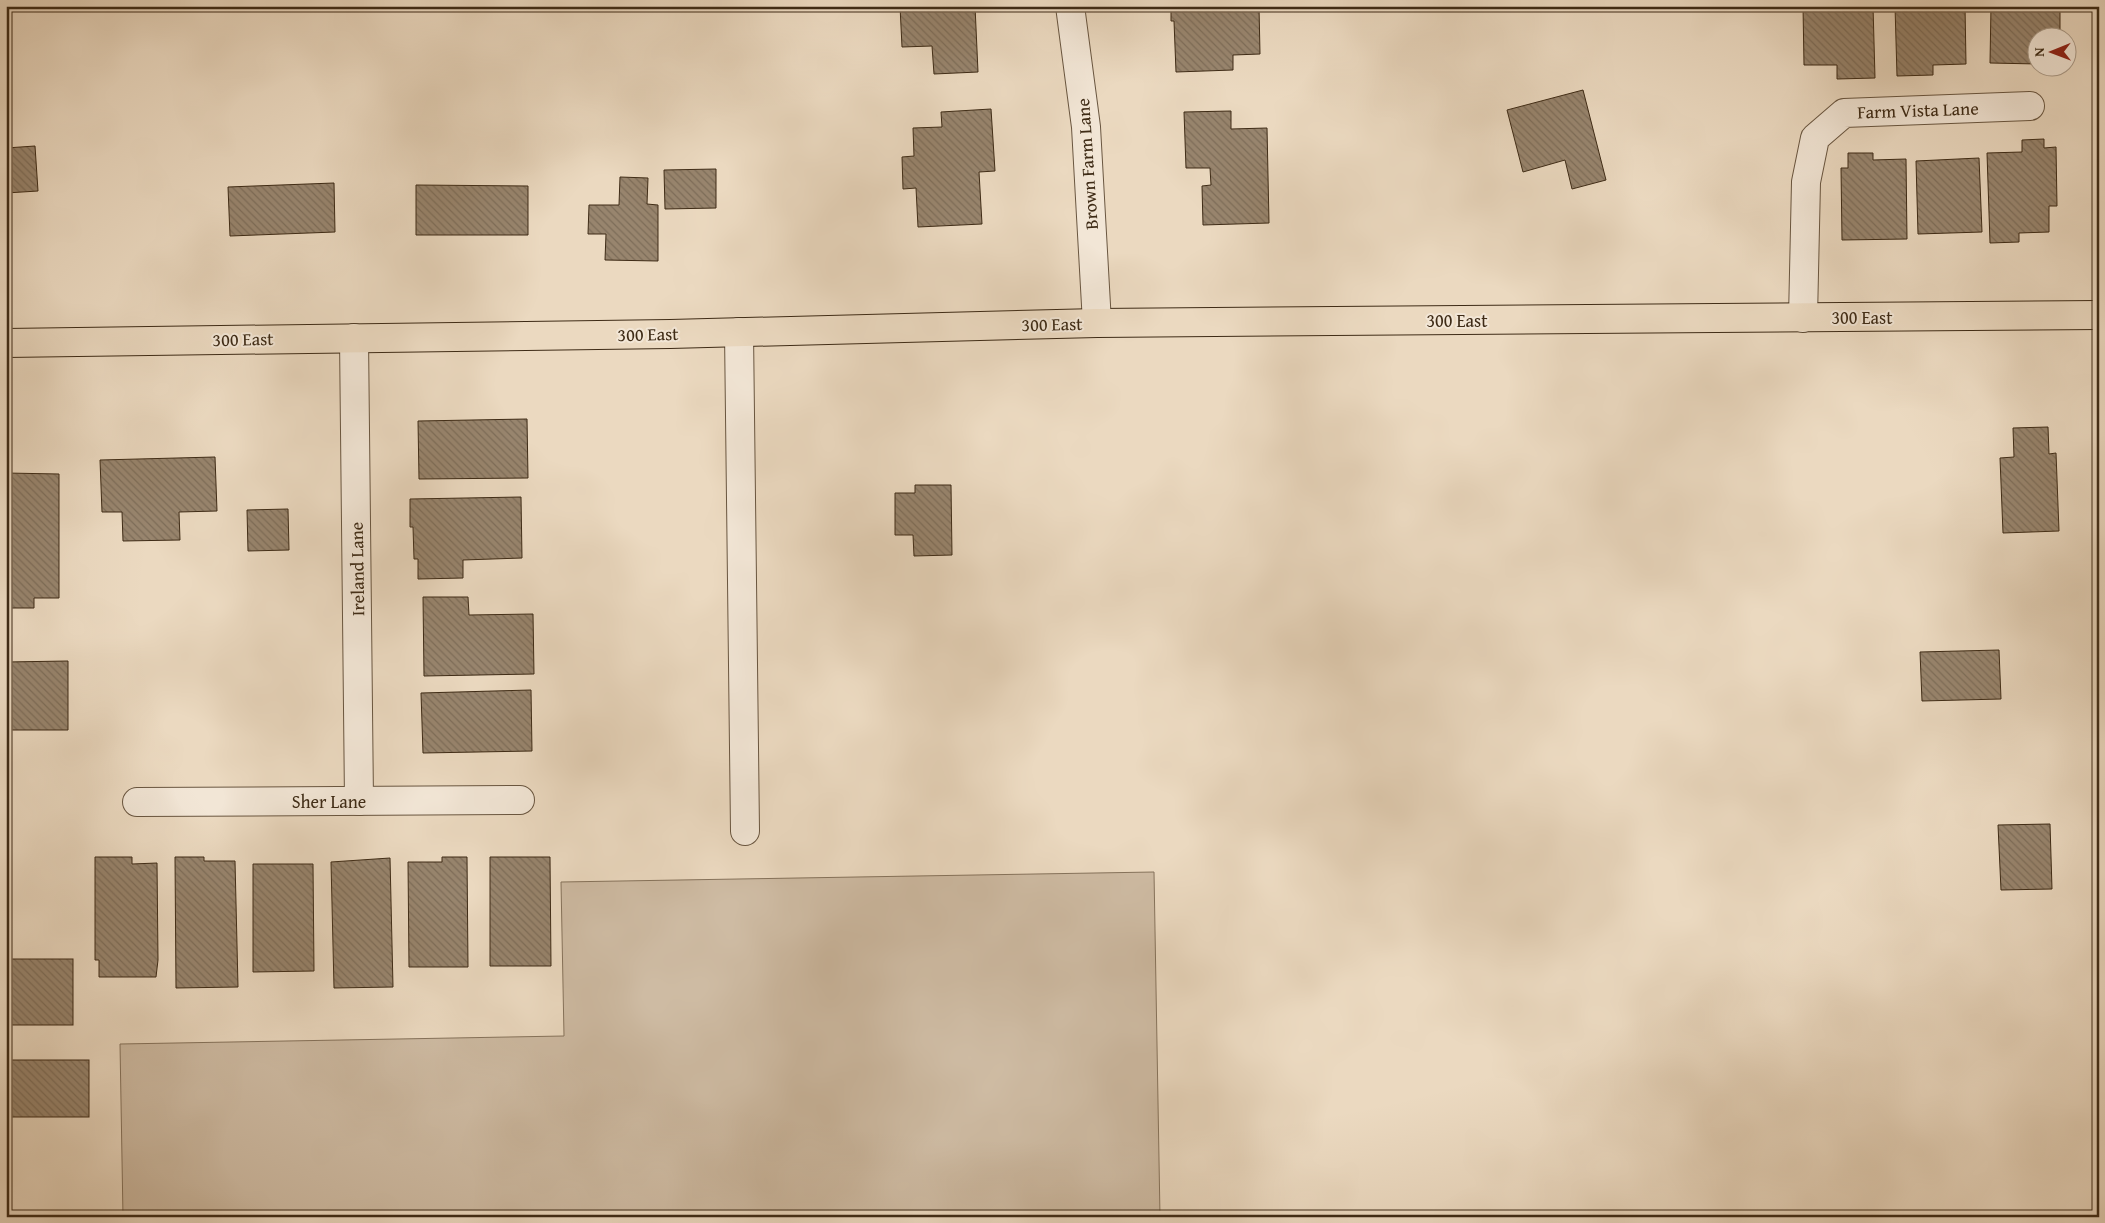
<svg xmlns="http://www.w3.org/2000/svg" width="2105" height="1223" font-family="'Gentium Book Plus',serif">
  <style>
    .grass { fill: #cebba3; stroke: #86735c }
    .building { fill: url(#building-back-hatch); stroke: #3e2b16 }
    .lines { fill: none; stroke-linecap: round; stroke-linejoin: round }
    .minor-casing { stroke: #695640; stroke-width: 30 }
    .major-casing { stroke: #3e2b16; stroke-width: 30 }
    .minor { stroke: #f2e6d6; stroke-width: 28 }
    .major { stroke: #ebd9c0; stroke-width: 28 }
    .labels { text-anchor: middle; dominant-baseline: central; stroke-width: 4; stroke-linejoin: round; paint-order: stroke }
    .street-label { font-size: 18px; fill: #3e2b16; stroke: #f2e6d6 }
  </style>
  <defs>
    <pattern id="building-back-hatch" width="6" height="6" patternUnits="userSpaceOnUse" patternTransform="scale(1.25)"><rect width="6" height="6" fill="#98856e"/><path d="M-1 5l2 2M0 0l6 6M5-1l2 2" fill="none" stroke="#7d6d59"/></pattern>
  </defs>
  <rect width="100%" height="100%" fill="#ebd9c0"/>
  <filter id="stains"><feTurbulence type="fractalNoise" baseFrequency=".004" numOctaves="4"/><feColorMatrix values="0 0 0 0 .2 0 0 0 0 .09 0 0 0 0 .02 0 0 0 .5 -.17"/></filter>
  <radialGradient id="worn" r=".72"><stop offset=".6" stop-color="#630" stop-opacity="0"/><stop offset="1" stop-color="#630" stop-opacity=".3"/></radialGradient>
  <polygon class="grass" points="1154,872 1160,1217 123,1217 120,1044 564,1036 561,882"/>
  <g class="building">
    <polygon points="900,6 975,6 978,72 934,74 932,46 902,47"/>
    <polygon points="1171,6 1281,6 1259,7 1260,54 1233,55 1233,70 1176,72 1174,21 1171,21"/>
    <polygon points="1803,6 1873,6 1875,78 1837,79 1837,65 1804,65"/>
    <polygon points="1895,6 1965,6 1966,64 1933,65 1933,75 1897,76"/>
    <polygon points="1991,6 2060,6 2060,38 2038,38 2038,64 1990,63"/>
    <polygon points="1583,90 1606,180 1572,189 1565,160 1523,172 1507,110"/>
    <polygon points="991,109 995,171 979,172 982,224 918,227 916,188 903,189 902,157 914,156 913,128 942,127 941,112"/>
    <polygon points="1231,111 1231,129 1267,128 1269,223 1203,225 1202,186 1211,185 1210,168 1186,168 1184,112"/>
    <polygon points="2044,139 2044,148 2056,147 2057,206 2049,206 2049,232 2019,233 2019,242 1990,243 1987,153 2022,152 2022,140"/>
    <polygon points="35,146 38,191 6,193 6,148"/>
    <polygon points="1848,153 1873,153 1873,160 1906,159 1907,239 1842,240 1841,168 1848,168"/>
    <polygon points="1979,158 1982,232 1918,234 1916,161"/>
    <polygon points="716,169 716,208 665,209 664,170"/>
    <polygon points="620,177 648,178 647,204 658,205 658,261 605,260 606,234 588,234 589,205 619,205"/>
    <polygon points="334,183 335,232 230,236 228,187"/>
    <polygon points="416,185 528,186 528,235 416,235"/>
    <polygon points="527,419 528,478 419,479 418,421"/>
    <polygon points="2048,427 2049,454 2056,453 2059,531 2003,533 2000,458 2014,457 2013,428"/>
    <polygon points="215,457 217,511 179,512 180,540 123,541 122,512 102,512 100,460"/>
    <polygon points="6,473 59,474 59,598 34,598 34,608 6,608"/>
    <polygon points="915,485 951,485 952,555 914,556 913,535 895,535 895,493 915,493"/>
    <polygon points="521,497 522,558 463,560 463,578 418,579 418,559 414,559 413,527 410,527 410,499"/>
    <polygon points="288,509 289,550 248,551 247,510"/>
    <polygon points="423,597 468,597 469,615 533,614 534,674 424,676"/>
    <polygon points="1999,650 2001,699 1922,701 1920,652"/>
    <polygon points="68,661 68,730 6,730 6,662"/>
    <polygon points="531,690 532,751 423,753 421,693"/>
    <polygon points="2050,824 2052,889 2001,890 1998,825"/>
    <polygon points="95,857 132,857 132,864 157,863 158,960 156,977 99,977 99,960 95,960"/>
    <polygon points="175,857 204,857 204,861 235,861 238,987 176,988"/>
    <polygon points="442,857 467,857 468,967 409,967 408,862 442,862"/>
    <polygon points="490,857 550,857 551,966 490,966"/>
    <polygon points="390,858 393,987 334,988 331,862"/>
    <polygon points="253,864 313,864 314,971 253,972"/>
    <rect x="9" y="959" width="64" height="66"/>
    <rect x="6" y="1060" width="83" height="57"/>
  </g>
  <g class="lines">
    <g class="minor-casing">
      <g id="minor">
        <polyline points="1070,6 1086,127 1097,323"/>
        <polyline points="1803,318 1806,182 1815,138 1844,113 2030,106"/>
        <polyline points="739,332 745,831"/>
        <polyline points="354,338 359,801"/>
        <polyline points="137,802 520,800"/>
      </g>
    </g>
    <g class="major-casing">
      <polyline id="major" points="6,343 670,334 1097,323 2099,315"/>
    </g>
    <use href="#minor" class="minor"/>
    <use href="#major" class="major"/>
  </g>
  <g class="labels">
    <g class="street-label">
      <text transform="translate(1918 110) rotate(-2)">Farm Vista Lane</text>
      <text transform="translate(1087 164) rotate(-94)">Brown Farm Lane</text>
      <text x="1862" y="317">300 East</text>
      <text x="1457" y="320">300 East</text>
      <text transform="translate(1052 324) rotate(-1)">300 East</text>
      <text transform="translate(648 334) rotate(-1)">300 East</text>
      <text transform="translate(243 339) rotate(-1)">300 East</text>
      <text transform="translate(357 569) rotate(-91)">Ireland Lane</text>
      <text x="329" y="801">Sher Lane</text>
    </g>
  </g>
  <rect width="2105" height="1223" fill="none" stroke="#ebd9c0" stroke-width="25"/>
  <rect x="8" y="8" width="2090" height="1208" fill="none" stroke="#3e2b16" stroke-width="2.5"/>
  <rect x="12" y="12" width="2080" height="1198" fill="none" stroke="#3e2b16"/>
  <g transform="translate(2052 52) rotate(269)"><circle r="24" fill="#f2e6d6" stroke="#aa9b89"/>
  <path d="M0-4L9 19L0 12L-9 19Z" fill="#8f2418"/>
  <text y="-8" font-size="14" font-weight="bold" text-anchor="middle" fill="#3e2b16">N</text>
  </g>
  <rect width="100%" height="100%" filter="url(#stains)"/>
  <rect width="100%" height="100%" fill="url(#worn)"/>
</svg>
